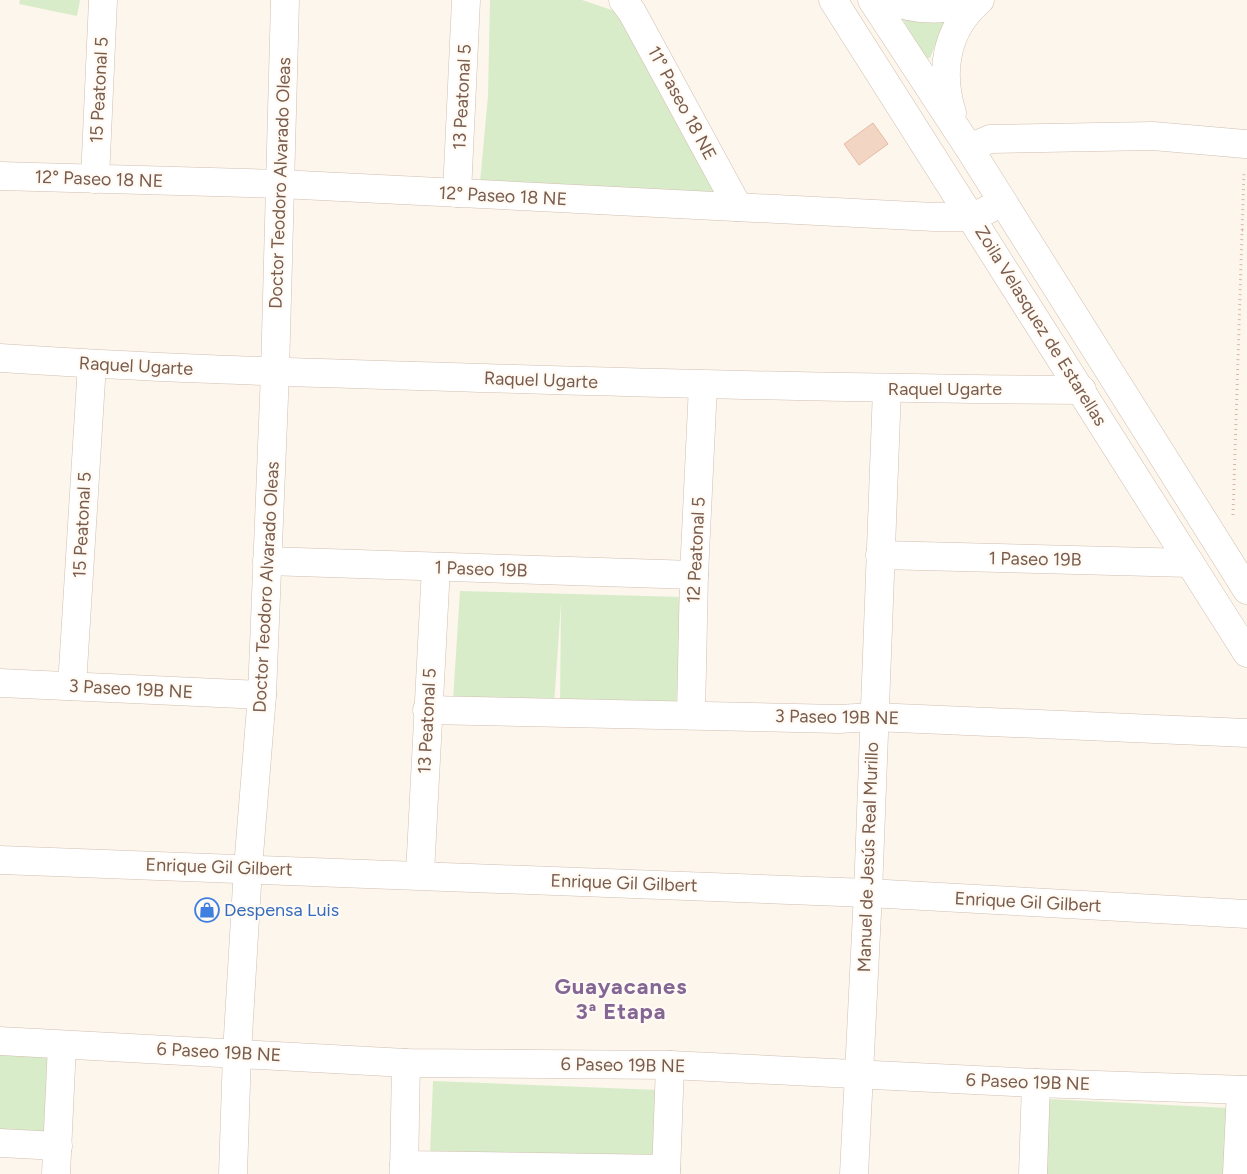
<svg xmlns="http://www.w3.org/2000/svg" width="1247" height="1174" font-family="Figtree,sans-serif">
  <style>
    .green { fill: #d8ecc9 }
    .building { fill: #f3d5c3; stroke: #e6bba3 }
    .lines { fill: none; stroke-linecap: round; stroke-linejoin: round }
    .minor-casing { stroke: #d1beb0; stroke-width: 29 }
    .path { stroke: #d9b8a5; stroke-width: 3; stroke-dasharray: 1 4; stroke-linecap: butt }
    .minor { stroke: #fff; stroke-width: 28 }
    .labels { text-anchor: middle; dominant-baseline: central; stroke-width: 4.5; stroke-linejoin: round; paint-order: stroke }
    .street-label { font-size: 18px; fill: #7a5c4d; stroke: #fffaf3 }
    .shop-label { font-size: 18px; fill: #366cbe; stroke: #fffaf3; text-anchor: start }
    .district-label { font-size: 22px; font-weight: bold; letter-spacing: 1px; fill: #846695; stroke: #fffaf3 }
  </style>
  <rect width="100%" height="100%" fill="#fdf6ec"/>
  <g class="green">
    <polygon points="20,0 80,0 77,16 19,4"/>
    <polygon points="490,0 582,0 615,11 723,199 479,193 488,96"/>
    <polygon points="902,18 949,20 938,38 930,58 925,58"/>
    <polygon points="460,591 683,597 676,709 560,706 561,603 554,705 453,700"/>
    <polygon points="0,1049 62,1053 58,1138 0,1135"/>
    <polygon points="433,1081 658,1090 656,1163 430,1154"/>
    <polygon points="1048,1099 1228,1108 1225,1174 1045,1174"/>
  </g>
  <polygon class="building" points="873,123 888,144 859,165 844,144"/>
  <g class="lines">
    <g class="minor-casing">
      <g id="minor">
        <polyline points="623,0 632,12 738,207"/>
        <polyline points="833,0 1247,653"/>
        <polyline points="872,0 969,148 1247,590"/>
        <path d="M 888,0 C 916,11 948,12 975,0"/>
        <path d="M 952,113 C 939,71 946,29 980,0"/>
        <polyline points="969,148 990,139 1153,136 1245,144"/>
        <polyline points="0,176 280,184 934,217 973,217 1003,202"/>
        <polyline points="95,179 103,0"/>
        <polyline points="457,193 466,0"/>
        <path d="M 0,358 C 161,369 322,373 484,378 C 683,384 882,389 1082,390"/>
        <polyline points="880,555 1190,563"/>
        <polyline points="267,561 694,575"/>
        <polyline points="0,683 262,695"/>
        <polyline points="72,686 92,364"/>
        <polyline points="427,710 839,719 874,717 1247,733"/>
        <polyline points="691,714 694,575 703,385"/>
        <polyline points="0,860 868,893 1247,914"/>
        <polyline points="420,874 436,567"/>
        <polyline points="0,1041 406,1063 670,1065 1036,1083 1247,1090"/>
        <polyline points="0,1143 58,1146"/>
        <polyline points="404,1165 666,1169"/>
        <polyline points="56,1174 62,1045"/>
        <polyline points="233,1174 237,1053 248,868 262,695 275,372 285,0"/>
        <polyline points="404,1174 406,1063"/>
        <polyline points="666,1174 670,1065"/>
        <polyline points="854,1174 868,893 887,389"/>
        <polyline points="1033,1174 1036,1083"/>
        <polyline points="1237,1174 1241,1090"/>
      </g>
    </g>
    <g class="path">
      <polyline points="1242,230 1247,230"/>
      <polyline points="1233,515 1244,171"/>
    </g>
    <use href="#minor" class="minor"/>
  </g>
  <defs>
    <g id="shop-ring" transform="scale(1.25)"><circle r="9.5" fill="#fffaf3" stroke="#3f7fe0" stroke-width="1.5"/><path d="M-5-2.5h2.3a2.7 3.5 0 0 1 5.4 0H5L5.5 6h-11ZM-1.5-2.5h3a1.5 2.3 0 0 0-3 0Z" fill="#3f7fe0"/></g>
  </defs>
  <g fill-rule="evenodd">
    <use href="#shop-ring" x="207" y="910"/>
  </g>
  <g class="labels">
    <g class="street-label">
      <text transform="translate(99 90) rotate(-87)">15 Peatonal 5</text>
      <text transform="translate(462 97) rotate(-87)">13 Peatonal 5</text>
      <text transform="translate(682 103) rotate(62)">11° Paseo 18 NE</text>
      <text transform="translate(99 179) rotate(2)">12° Paseo 18 NE</text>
      <text transform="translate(280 183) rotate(-88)">Doctor Teodoro Alvarado Oleas</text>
      <text transform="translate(503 196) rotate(3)">12° Paseo 18 NE</text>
      <text transform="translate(1041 326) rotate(58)">Zoila Velasquez de Estarellas</text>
      <text transform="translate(136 366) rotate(3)">Raquel Ugarte</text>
      <text transform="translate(541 380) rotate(2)">Raquel Ugarte</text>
      <text x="945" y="389">Raquel Ugarte</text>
      <text transform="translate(82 525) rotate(-87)">15 Peatonal 5</text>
      <text transform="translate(696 550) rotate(-87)">12 Peatonal 5</text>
      <text transform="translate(1035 559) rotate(1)">1 Paseo 19B</text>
      <text transform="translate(481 569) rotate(2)">1 Paseo 19B</text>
      <text transform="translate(266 587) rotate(-87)">Doctor Teodoro Alvarado Oleas</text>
      <text transform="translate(131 689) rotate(3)">3 Paseo 19B NE</text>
      <text transform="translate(837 717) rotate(1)">3 Paseo 19B NE</text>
      <text transform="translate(427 721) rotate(-87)">13 Peatonal 5</text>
      <text transform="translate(868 857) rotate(-88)">Manuel de Jesús Real Murillo</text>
      <text transform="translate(219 867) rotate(2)">Enrique Gil Gilbert</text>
      <text transform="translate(624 883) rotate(2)">Enrique Gil Gilbert</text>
      <text transform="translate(1028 902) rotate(3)">Enrique Gil Gilbert</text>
      <text transform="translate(219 1052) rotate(3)">6 Paseo 19B NE</text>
      <text transform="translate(623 1065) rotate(1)">6 Paseo 19B NE</text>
      <text transform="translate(1028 1082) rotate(2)">6 Paseo 19B NE</text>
    </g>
    <g class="shop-label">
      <text x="224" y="910">Despensa Luis</text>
    </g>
    <g class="district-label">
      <text x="621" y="986">Guayacanes<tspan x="621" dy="25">3ª Etapa</tspan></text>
    </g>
  </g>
</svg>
